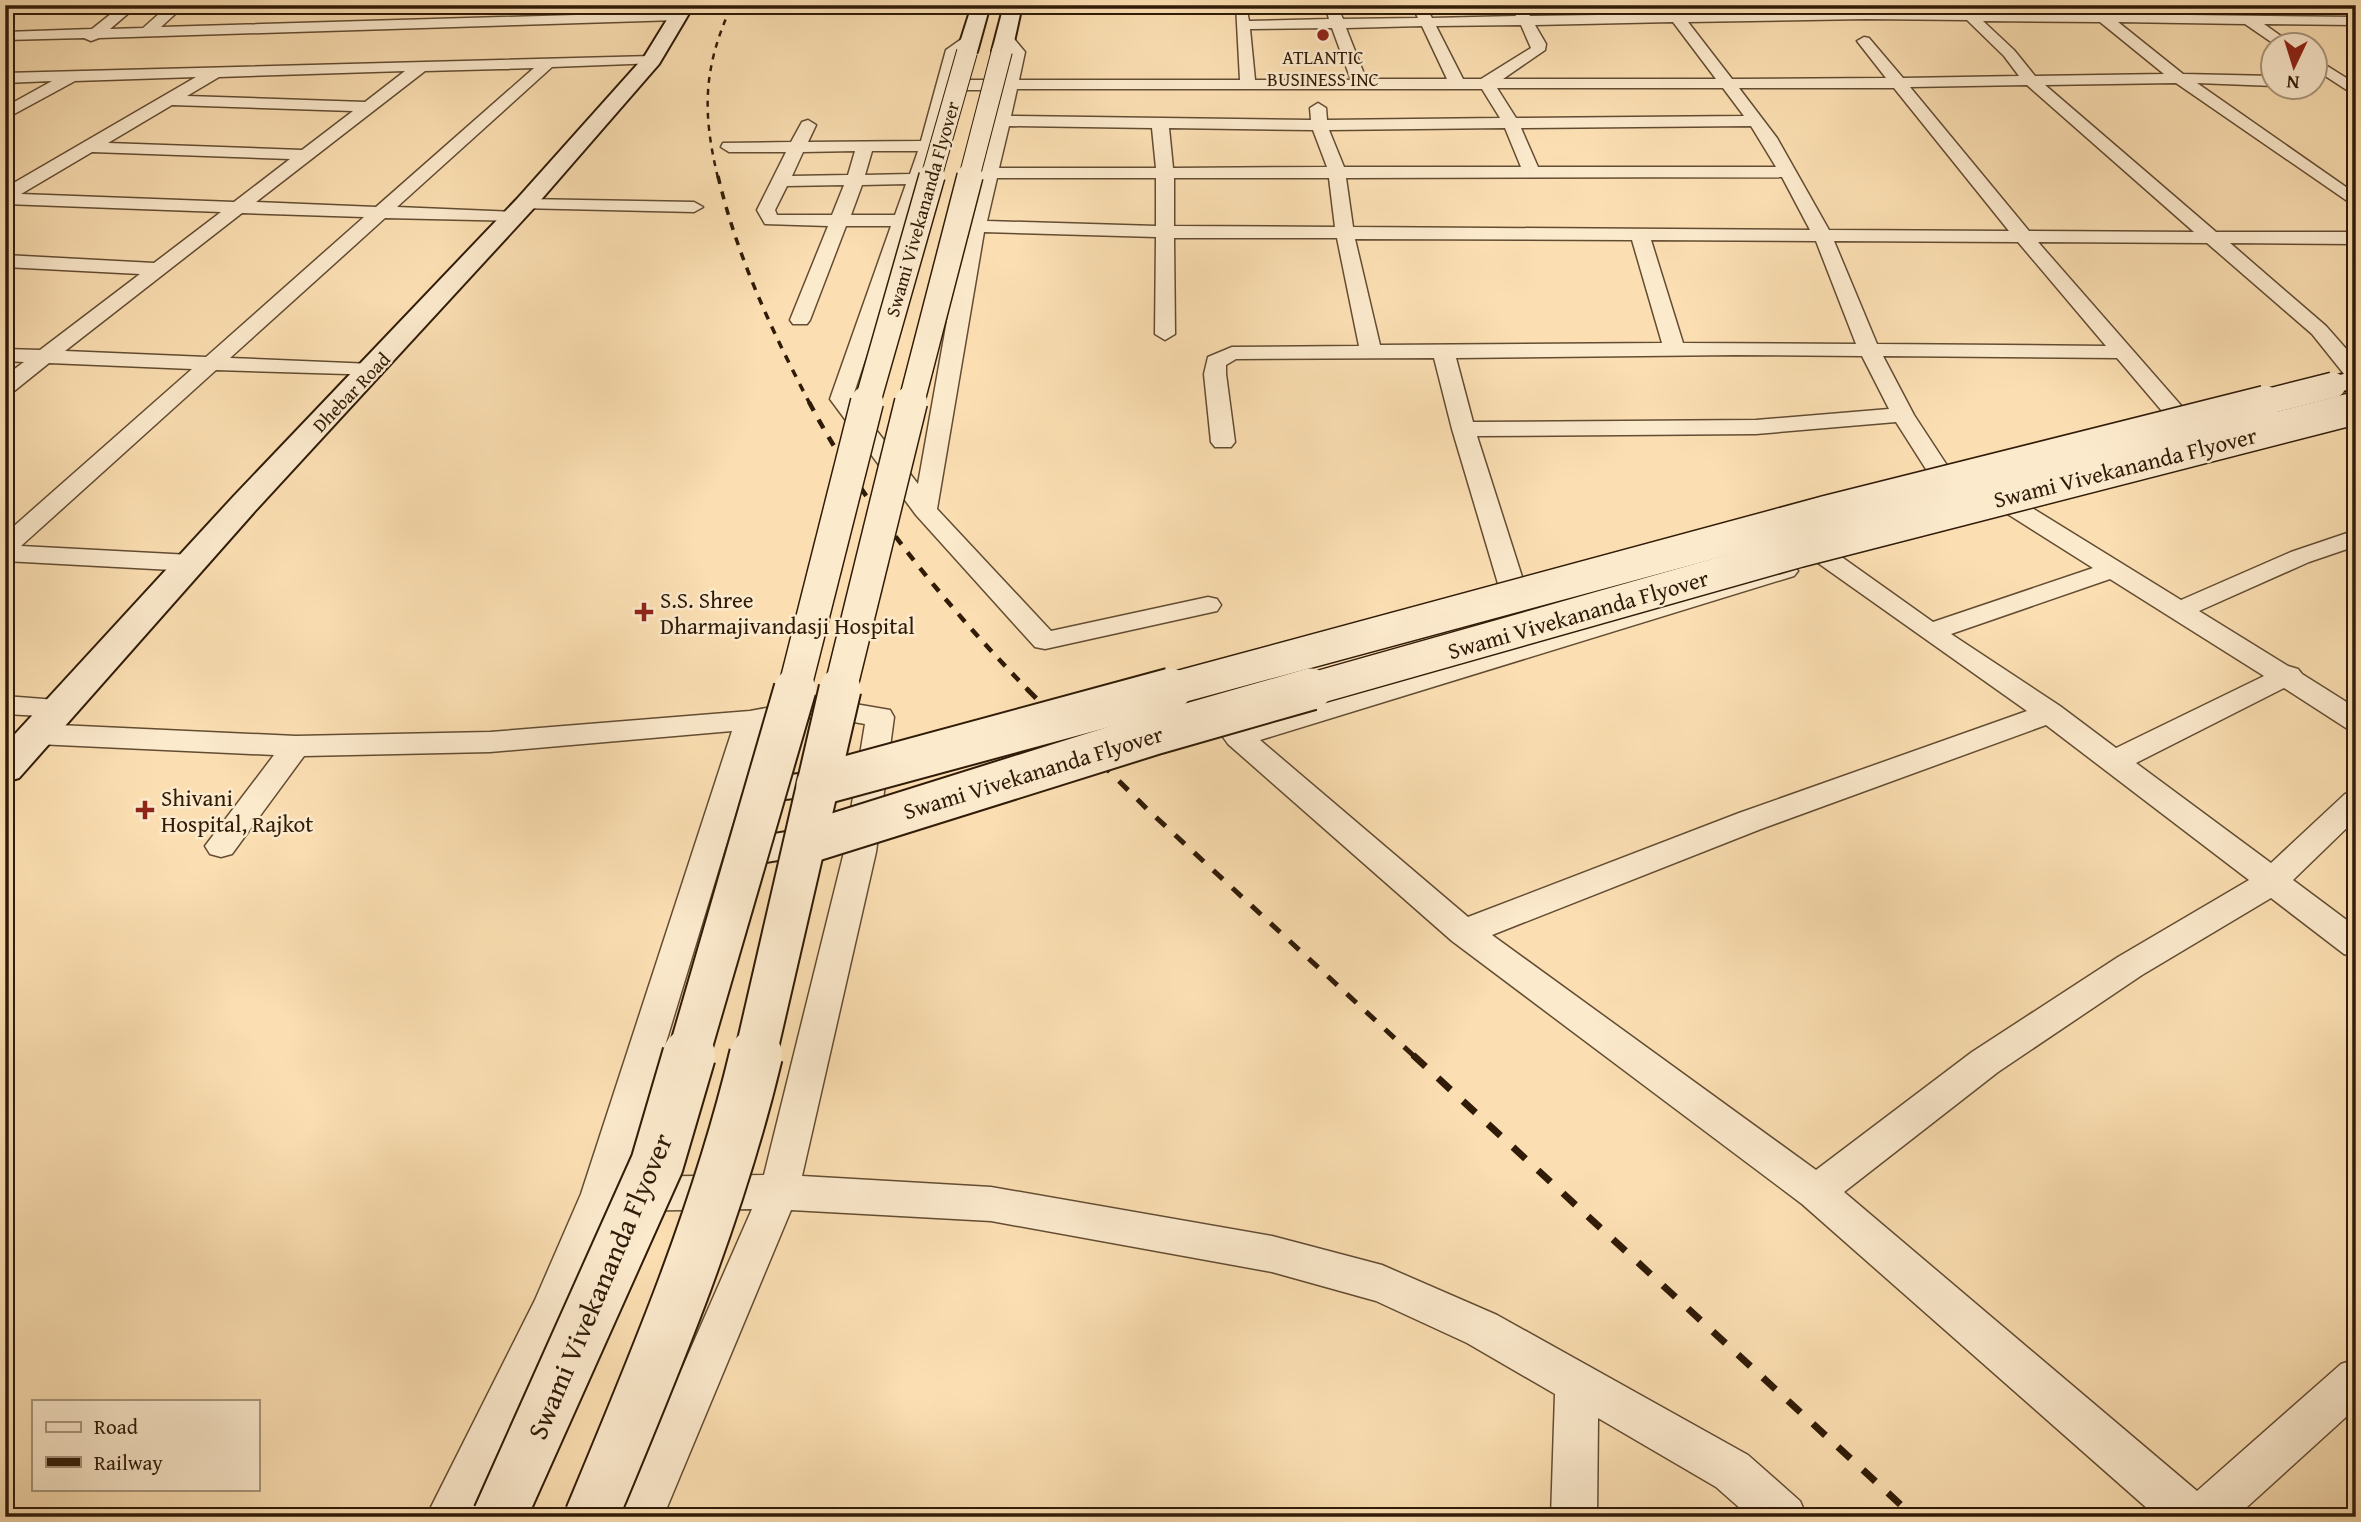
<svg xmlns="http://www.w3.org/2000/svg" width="2361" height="1522" font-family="'Gentium Book Plus',serif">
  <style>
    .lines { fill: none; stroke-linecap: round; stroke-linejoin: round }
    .street-casing { stroke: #634c32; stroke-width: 3 }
    .secondary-casing { stroke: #301b08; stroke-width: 4 }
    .street { fill: #fceacd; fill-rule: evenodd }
    .secondary { fill: #fceacd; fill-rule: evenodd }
    .rail-far4 { stroke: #301b08; stroke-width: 2.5; stroke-dasharray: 6 6; stroke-linecap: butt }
    .rail-far3 { stroke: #301b08; stroke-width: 3.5; stroke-dasharray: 8 8; stroke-linecap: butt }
    .rail-far2 { stroke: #301b08; stroke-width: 4.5; stroke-dasharray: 10 10; stroke-linecap: butt }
    .rail-far1 { stroke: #301b08; stroke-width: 5; stroke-dasharray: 13 13; stroke-linecap: butt }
    .rail { stroke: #301b08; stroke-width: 7; stroke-dasharray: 17 17; stroke-linecap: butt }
    .secondary-bridge-far4-casing { stroke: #301b08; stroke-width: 22; stroke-linecap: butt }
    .secondary-bridge-far3-casing { stroke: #301b08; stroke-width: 28; stroke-linecap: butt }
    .secondary-bridge-far2-casing { stroke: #301b08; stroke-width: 35; stroke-linecap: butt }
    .secondary-bridge-far1-casing { stroke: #301b08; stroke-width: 45; stroke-linecap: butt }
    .secondary-bridge-casing { stroke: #301b08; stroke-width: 56; stroke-linecap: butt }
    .secondary-bridge-far4 { stroke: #fceacd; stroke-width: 20 }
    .secondary-bridge-far3 { stroke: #fceacd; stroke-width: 25 }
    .secondary-bridge-far2 { stroke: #fceacd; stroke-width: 32 }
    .secondary-bridge-far1 { stroke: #fceacd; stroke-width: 41 }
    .secondary-bridge { stroke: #fceacd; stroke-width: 52 }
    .poi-dot { fill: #8f2418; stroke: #fceacd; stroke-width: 2.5 }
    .labels { text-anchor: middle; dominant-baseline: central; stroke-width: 5; stroke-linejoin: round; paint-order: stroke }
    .far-poi-label { font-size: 19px; fill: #301b08; stroke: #fceacd }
    .far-street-label { font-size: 19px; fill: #301b08; stroke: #fceacd }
    .street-label { font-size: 23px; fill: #301b08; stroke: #fceacd }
    .poi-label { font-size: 23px; fill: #301b08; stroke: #fceacd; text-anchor: start }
    .near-street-label { font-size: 28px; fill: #301b08; stroke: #fceacd }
  </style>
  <rect width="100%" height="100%" fill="#fbdfb2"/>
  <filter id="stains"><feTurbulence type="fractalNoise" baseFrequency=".00286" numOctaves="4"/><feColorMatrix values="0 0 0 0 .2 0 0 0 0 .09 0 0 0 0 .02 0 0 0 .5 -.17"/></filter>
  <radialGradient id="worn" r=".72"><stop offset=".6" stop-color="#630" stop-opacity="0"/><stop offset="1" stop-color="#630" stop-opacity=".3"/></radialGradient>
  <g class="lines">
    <g class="street-casing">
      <g id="street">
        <polygon points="122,5 138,5 110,29 143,28 169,5 185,5 161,27 678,12 685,16 678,20 99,38 91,41 84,38 5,40 5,32 92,29"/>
        <path d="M 1236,5 L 1246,5 L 1249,21 L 1329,19 L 1325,5 L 1337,5 L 1343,19 L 1418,18 L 1413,8 L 1415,5 L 1425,5 L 1432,18 L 1516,16 L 1511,5 L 1523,5 L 1530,16 L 1667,14 L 1663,5 L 1675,5 L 1681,14 L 1866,11 L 2090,14 L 2091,9 L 2096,8 L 2107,14 L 2356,17 L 2356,25 L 2264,24 L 2295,46 L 2277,46 L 2245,24 L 2118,22 L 2183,74 L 2274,76 L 2274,86 L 2197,83 L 2356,194 L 2356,207 L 2176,83 L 2045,85 L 2216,232 L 2356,232 L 2356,244 L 2230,243 L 2326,326 L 2356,360 L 2356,380 L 2348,379 L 2312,334 L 2207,243 L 2038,242 L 2206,434 L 2209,439 L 2206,444 L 2190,444 L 2117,358 L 1883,356 L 1914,415 L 1971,502 L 1968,507 L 1950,507 L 1896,422 L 1756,434 L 1477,436 L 1541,636 L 1776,566 L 1794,566 L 1798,571 L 1794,576 L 1260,740 L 1468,917 L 1739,813 L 2027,711 L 1818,563 L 1814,558 L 1818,553 L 1836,553 L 1933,622 L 2093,568 L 2006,513 L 2003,508 L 2006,503 L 2024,503 L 2181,600 L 2291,552 L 2356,530 L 2356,546 L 2309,562 L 2199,611 L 2288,666 L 2298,669 L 2302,674 L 2356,708 L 2356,730 L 2346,728 L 2284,688 L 2136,763 L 2271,863 L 2345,794 L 2356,791 L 2356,819 L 2293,880 L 2356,927 L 2356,958 L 2344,954 L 2271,898 L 2142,975 L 1998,1072 L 1844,1192 L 2197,1491 L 2341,1364 L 2356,1359 L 2356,1408 L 2236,1517 L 2157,1517 L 1802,1204 L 1452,941 L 1228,744 L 1223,737 L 1228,730 L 1516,644 L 1452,429 L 1434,358 L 1236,359 L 1226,365 L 1226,374 L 1235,442 L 1231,447 L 1215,447 L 1211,442 L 1204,374 L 1208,357 L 1232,347 L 1359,346 L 1337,238 L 1174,238 L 1175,334 L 1165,340 L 1155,334 L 1156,237 L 984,232 L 937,509 L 1051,631 L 1208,597 L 1217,599 L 1221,605 L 1217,611 L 1045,649 L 1035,647 L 916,515 L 830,399 L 891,226 L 846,226 L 810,320 L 807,324 L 793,324 L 790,320 L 828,226 L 765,224 L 757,210 L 786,152 L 729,152 L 721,147 L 723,143 L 791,142 L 802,122 L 808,120 L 816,125 L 808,142 L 921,141 L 946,50 L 970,33 L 977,37 L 960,52 L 953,80 L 1004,80 L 1010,52 L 998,37 L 1005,33 L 1010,34 L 1025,52 L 1019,80 L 1240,80 ZM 1866,19 L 1967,20 L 2004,56 L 2019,76 L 1903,78 L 1869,38 L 1864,37 L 1857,41 L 1886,78 L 1732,79 L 1688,22 ZM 1983,21 L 2100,22 L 2164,74 L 2035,76 L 2014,50 ZM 1673,22 L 1716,79 L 1503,79 L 1545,50 L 1546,44 L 1535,25 ZM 1521,25 L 1531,48 L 1481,79 L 1463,79 L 1436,26 ZM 1422,26 L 1447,79 L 1366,79 L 1346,28 ZM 1332,28 L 1351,80 L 1255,80 L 1250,29 ZM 2027,85 L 2194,232 L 2029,231 L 1910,87 ZM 1497,88 L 1723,88 L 1744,116 L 1516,118 ZM 1739,88 L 1894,88 L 2009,231 L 1829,230 L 1777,138 ZM 1017,89 L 1482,89 L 1500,118 L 1327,120 L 1326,108 L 1318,103 L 1310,108 L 1311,120 L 1011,116 ZM 950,90 L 1001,90 L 956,270 L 918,484 L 852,399 L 936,146 ZM 1009,126 L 1152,128 L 1156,168 L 999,168 ZM 1751,126 L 1776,167 L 1538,167 L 1521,128 ZM 1169,128 L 1313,130 L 1327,167 L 1173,168 ZM 1505,128 L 1521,167 L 1344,167 L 1329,130 ZM 855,151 L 848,175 L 792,176 L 803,152 ZM 872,151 L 918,151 L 910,174 L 865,175 ZM 1782,177 L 1810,230 L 1353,227 L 1346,178 ZM 997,178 L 1156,178 L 1156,226 L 987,221 ZM 1174,178 L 1329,178 L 1335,227 L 1174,226 ZM 906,184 L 895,215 L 851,215 L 862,185 ZM 844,185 L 832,215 L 777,215 L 775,210 L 787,186 ZM 1355,239 L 1632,240 L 1662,343 L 1380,345 ZM 1651,240 L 1816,241 L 1856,344 L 1683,343 ZM 1834,241 L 2018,242 L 2106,346 L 1877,344 ZM 1736,355 L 1862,356 L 1889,409 L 1756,420 L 1473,422 L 1456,358 ZM 2110,579 L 2264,676 L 2116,748 L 2060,706 L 1951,634 ZM 2046,725 L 2249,880 L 2118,957 L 1972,1052 L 1816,1170 L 1492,935 L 1761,829 Z"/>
        <path d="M 652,56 L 657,57 L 657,63 L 552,67 L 397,207 L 513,212 L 519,213 L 522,217 L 519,221 L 385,218 L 230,358 L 373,364 L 384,370 L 381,375 L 216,370 L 21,546 L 191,555 L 200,558 L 204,563 L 200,568 L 191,571 L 5,561 L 5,534 L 192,369 L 49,363 L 13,392 L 5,393 L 5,376 L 24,362 L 5,361 L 5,349 L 40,350 L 140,274 L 5,267 L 5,255 L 154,263 L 221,212 L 5,204 L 5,188 L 196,77 L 75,81 L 5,119 L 5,107 L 52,81 L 5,83 L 5,73 ZM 534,68 L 376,207 L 256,202 L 425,71 ZM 405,71 L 365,102 L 187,96 L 219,77 ZM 172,105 L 353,111 L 302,150 L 108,143 ZM 92,152 L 290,159 L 234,202 L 21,194 ZM 242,213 L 364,217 L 206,357 L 65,351 Z"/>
        <polygon points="2316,59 2356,84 2356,96 2316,70"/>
        <polygon points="525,199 694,202 703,207 694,212 519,208 516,204 519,200"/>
        <polygon points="5,696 70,701 74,708 70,715 60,717 5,714"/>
        <path d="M 820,698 L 890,710 L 894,717 L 876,852 L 802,1176 L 991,1187 L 1272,1236 L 1382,1265 L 1497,1315 L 1748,1455 L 1800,1501 L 1807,1517 L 1750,1517 L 1716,1487 L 1598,1418 L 1597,1517 L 1551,1517 L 1555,1394 L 1467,1343 L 1376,1301 L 1272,1272 L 991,1221 L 791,1210 L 663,1517 L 617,1517 L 752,1209 L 613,1211 L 566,1325 L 473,1517 L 426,1517 L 535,1300 L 581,1194 L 732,731 L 490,752 L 304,756 L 232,854 L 221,857 L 210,854 L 205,846 L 274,755 L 37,744 L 27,741 L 22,734 L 27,727 L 37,724 L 296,736 L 490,732 L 750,711 ZM 820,716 L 865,724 L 844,852 L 764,1175 L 625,1177 L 762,727 Z"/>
      </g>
    </g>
    <g class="secondary-casing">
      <g id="secondary">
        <polygon points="676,5 694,5 659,64 533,209 255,511 19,778 5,782 5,745 233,497 517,199 644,57"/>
        <polygon points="972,5 990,5 977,52 967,58 957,52"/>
        <polygon points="1004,5 1022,5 1012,51 1002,57 992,51"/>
        <polygon points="2356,371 2356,388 2333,393 2323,391 2319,385 2323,379"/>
        <polygon points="817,772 831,776 837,785 831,794 767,801 753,797 747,788 753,779"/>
        <polygon points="806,829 820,833 826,843 820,853 749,865 735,860 729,850 735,840"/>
      </g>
    </g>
    <use href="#street" class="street"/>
    <use href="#secondary" class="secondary"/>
    <path class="rail-far4" d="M 718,178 C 702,112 703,67 732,5"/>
    <path class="rail-far3" d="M 718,176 C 737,257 772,331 810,404"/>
    <path class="rail-far2" d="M 809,402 C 865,508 946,605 1029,691"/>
    <polyline class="rail-far1" points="1027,689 1147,809 1415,1057"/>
    <polyline class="rail" points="1413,1055 1914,1517"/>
    <g class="secondary-bridge-far4-casing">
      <g id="secondary-bridge-far4">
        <polyline points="931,178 967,52"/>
        <polyline points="969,178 1002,51"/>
      </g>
    </g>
    <g class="secondary-bridge-far3-casing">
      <g id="secondary-bridge-far3">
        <polyline points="867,404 932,176"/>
        <polyline points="911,404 970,176"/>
        <polyline points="2258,404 2333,385"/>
      </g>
    </g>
    <g class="secondary-bridge-far2-casing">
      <g id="secondary-bridge-far2">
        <polyline points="794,691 867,402"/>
        <polyline points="840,691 911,402"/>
        <polyline points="1164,691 1826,512 2265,402"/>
        <polyline points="1305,691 1799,551 2356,408"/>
      </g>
    </g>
    <g class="secondary-bridge-far1-casing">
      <g id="secondary-bridge-far1">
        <polyline points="817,785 1171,689"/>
        <polyline points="806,843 1157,733 1311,689"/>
        <polyline points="688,1057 795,689"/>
        <polyline points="755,1057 840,689"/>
      </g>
    </g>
    <g class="secondary-bridge-casing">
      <g id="secondary-bridge">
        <polyline points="499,1517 657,1164 689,1055"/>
        <path d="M 591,1517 C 654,1366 718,1215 756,1055"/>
      </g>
    </g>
    <use href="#secondary-bridge-far4" class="secondary-bridge-far4"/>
    <use href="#secondary-bridge-far3" class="secondary-bridge-far3"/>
    <use href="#secondary-bridge-far2" class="secondary-bridge-far2"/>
    <use href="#secondary-bridge-far1" class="secondary-bridge-far1"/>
    <use href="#secondary-bridge" class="secondary-bridge"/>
  </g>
  <g class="poi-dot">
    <circle cx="1323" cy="35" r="7"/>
    <path d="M640.5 601.5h7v7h7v7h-7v7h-7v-7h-7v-7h7z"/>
    <path d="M141.5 799.5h7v7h7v7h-7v7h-7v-7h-7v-7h7z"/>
  </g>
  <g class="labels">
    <g class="far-poi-label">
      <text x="1323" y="57">ATLANTIC<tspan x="1323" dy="22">BUSINESS INC</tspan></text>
    </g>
    <g class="far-street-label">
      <text transform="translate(922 209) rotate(-74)">Swami Vivekananda Flyover</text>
      <text transform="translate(351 392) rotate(-46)">Dhebar Road</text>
    </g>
    <g class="street-label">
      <text transform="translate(2125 467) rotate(-14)">Swami Vivekananda Flyover</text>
      <text transform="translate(1578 614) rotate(-16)">Swami Vivekananda Flyover</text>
      <text transform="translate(1033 772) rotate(-17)">Swami Vivekananda Flyover</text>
    </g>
    <g class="poi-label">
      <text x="660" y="599">S.S. Shree<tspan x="660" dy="26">Dharmajivandasji Hospital</tspan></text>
      <text x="161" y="797">Shivani<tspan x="161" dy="26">Hospital, Rajkot</tspan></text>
    </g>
    <g class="near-street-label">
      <text transform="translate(599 1286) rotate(-67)">Swami Vivekananda Flyover</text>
    </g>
  </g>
  <rect width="2361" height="1522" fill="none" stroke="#fbdfb2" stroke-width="28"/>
  <rect x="7" y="7" width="2347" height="1508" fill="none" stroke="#301b08" stroke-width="3.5"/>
  <rect x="14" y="14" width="2333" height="1494" fill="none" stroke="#301b08" stroke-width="2"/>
  <rect x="32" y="1400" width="228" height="91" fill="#fceacd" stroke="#aa977e" stroke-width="2"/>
  <rect x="46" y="1422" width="35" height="10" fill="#fceacd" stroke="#aa977e" stroke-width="2"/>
  <text x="94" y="1434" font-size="21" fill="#301b08">Road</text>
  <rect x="46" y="1457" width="35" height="10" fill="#301b08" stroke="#aa977e" stroke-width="2"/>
  <text x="94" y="1470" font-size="21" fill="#301b08">Railway</text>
  <g transform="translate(2294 66) rotate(184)"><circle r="33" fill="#fceacd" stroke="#aa977e" stroke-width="2"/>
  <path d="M0-5L12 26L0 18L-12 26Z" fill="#8f2418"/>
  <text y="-10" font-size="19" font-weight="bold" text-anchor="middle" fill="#301b08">N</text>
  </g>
  <rect width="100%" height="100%" filter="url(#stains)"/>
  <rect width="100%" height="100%" fill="url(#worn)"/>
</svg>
